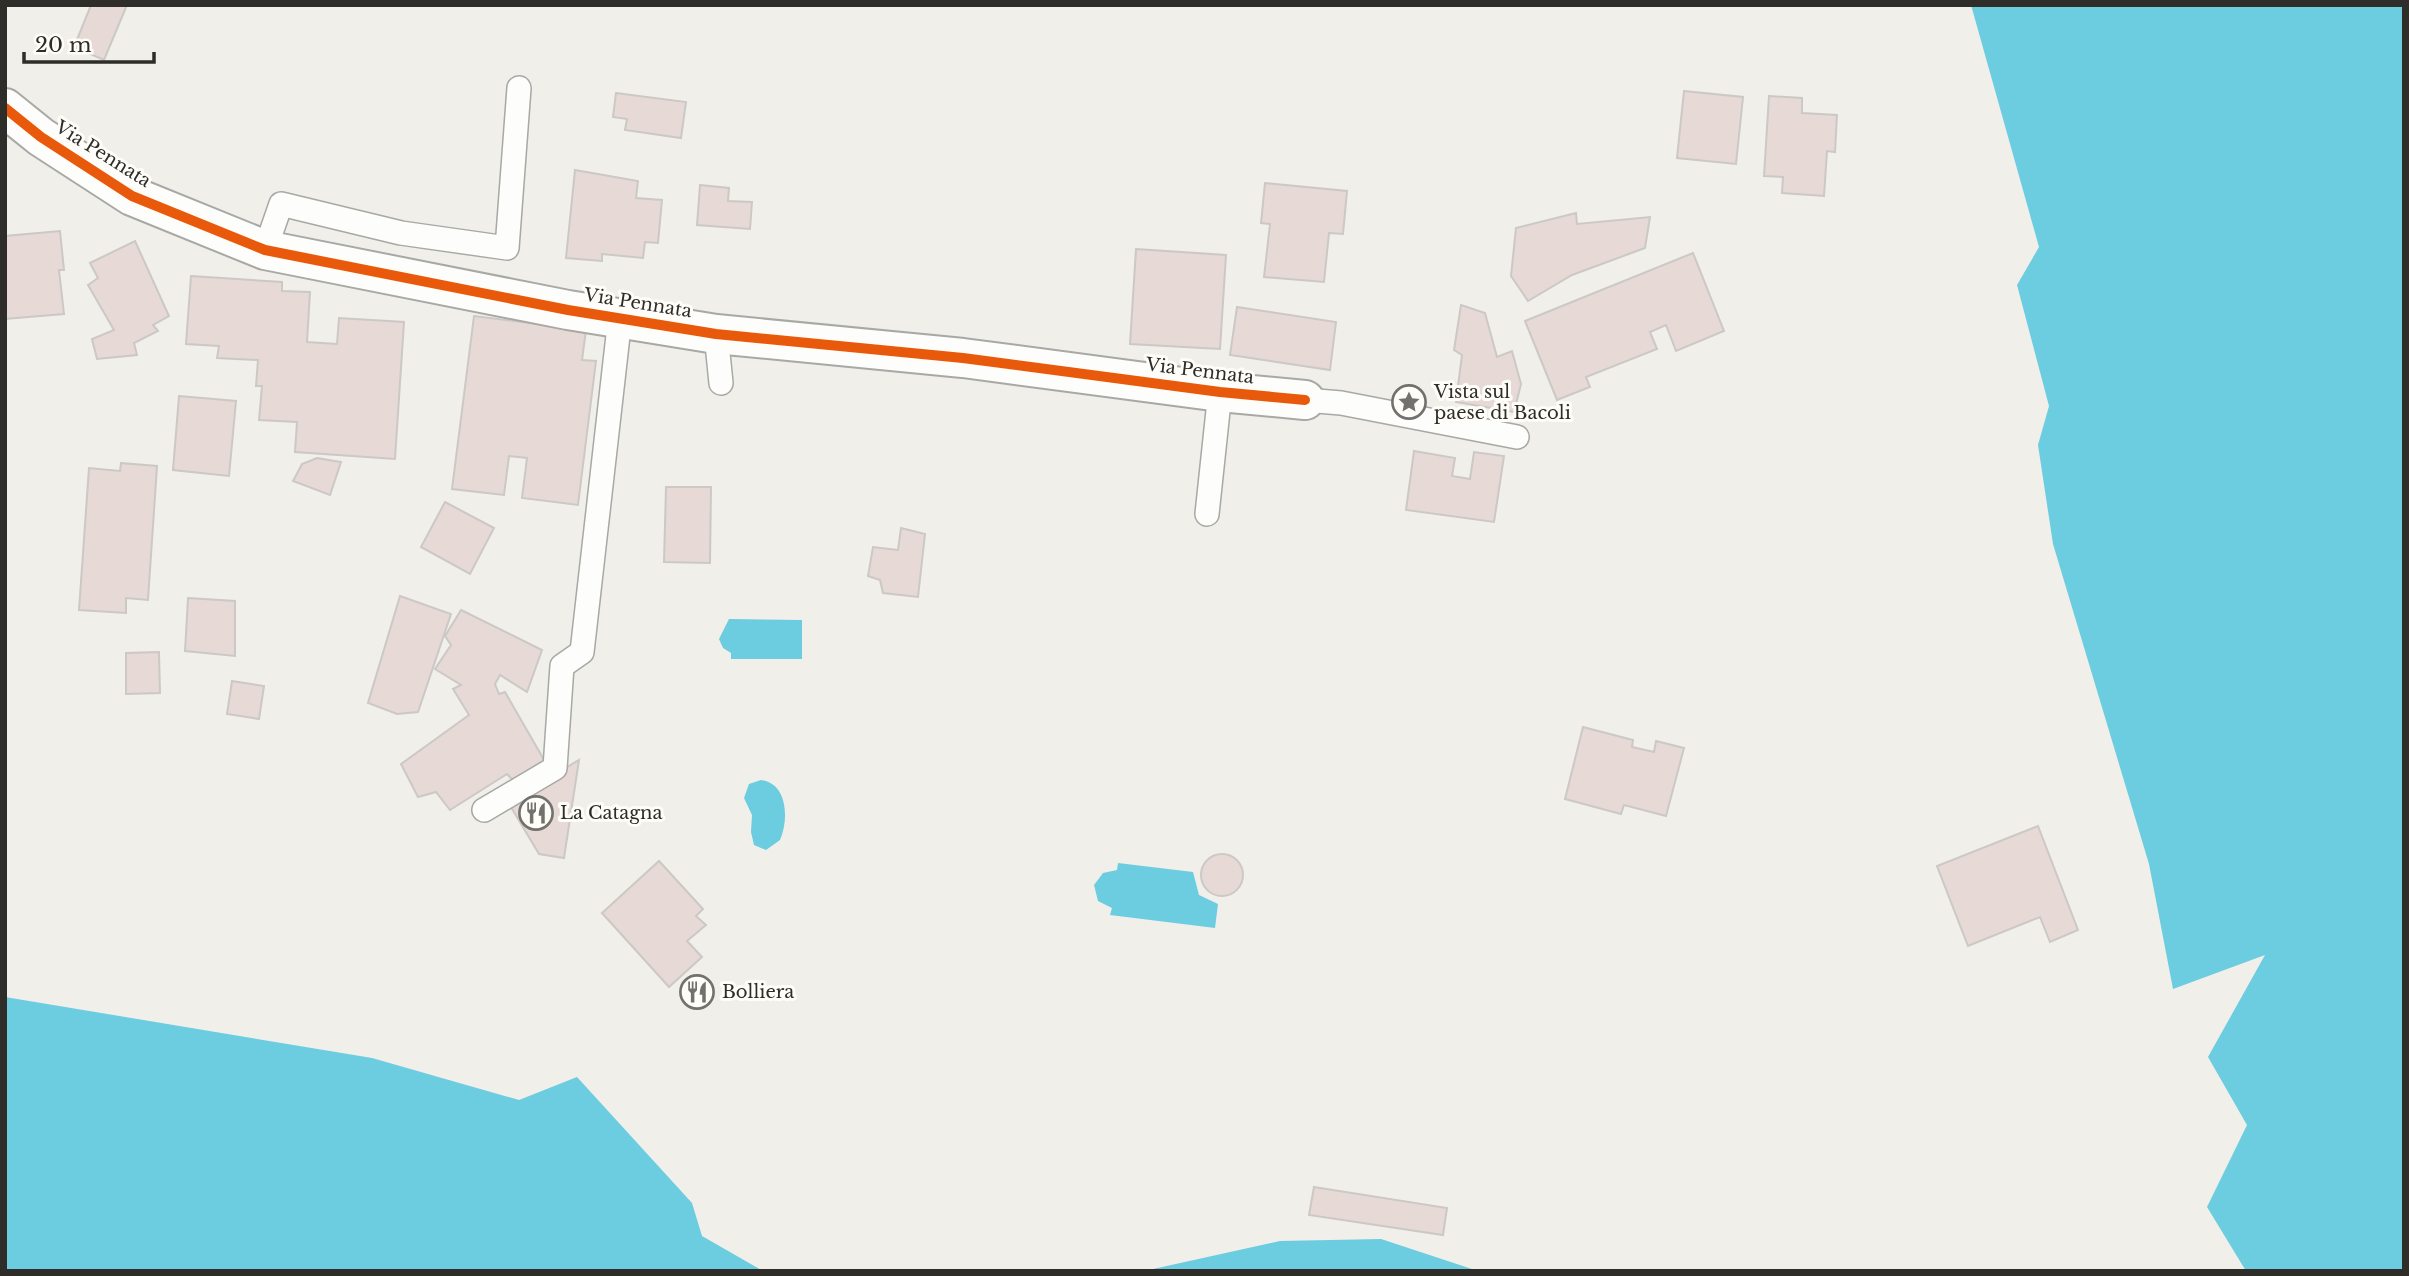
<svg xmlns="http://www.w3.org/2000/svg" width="2409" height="1276" font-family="'Libre Baskerville',serif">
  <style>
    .water { fill: #6ccce0 }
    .building { fill: #e6d9d6; stroke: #cbc8c6; stroke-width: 2 }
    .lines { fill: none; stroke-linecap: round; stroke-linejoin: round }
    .service-casing { stroke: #a8a8a4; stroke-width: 26 }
    .minor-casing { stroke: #a8a8a4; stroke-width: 42 }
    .service { stroke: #fdfdfc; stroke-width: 23 }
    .minor { stroke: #fdfdfc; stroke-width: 38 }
    .cycleway-casing { stroke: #fffdf8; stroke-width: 15 }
    .cycleway { stroke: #e8590c; stroke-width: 10 }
    .labels { text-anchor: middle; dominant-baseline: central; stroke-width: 6; stroke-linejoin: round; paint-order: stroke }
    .street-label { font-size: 18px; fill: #2e2d2a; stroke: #fffdf8 }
    .poi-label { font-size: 18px; fill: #2e2d2a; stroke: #fffdf8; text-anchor: start }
  </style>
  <rect width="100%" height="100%" fill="#f0efea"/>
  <g class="water">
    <polygon points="1971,5 2404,5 2404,1271 2246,1271 2207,1207 2247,1125 2208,1057 2265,955 2173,989 2149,864 2053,544 2038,445 2049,406 2017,285 2039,247"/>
    <polygon points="729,619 802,620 802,659 731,659 731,653 723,648 719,639"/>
    <path d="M 761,780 C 788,783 789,820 780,840 L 766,850 L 754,845 L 751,832 L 752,815 L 744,798 L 749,784 Z"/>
    <polygon points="1118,863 1193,872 1199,895 1218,904 1215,928 1110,915 1112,908 1098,901 1094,885 1103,873 1117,870"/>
    <polygon points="5,997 372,1058 519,1100 577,1077 692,1203 702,1236 763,1271 5,1271"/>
    <polygon points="1381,1239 1478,1271 1144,1271 1280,1241"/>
  </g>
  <g class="building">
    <polygon points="91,5 127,5 104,60 74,47"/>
    <polygon points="1684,91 1743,97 1736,164 1677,158"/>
    <polygon points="616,93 686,102 681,138 625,130 627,119 613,117"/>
    <polygon points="1769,96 1802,98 1802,113 1837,115 1835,152 1827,151 1824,196 1782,193 1783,177 1764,176"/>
    <polygon points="575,170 638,181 636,198 662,200 658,243 645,242 643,258 602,254 602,261 566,258"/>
    <polygon points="1265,183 1347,191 1343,234 1329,233 1324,282 1264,277 1270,224 1261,223"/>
    <polygon points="700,185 729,188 728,201 752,202 750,229 697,225"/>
    <polygon points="1576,213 1577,224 1650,217 1645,248 1572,275 1528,301 1511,276 1516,228"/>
    <polygon points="60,231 64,270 59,270 64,314 5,319 5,236"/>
    <polygon points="135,241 169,316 153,325 158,331 134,343 137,355 97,359 92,339 114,330 88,285 98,278 90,263"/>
    <polygon points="1136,249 1226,255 1220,349 1130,344"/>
    <polygon points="1693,253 1724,331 1676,351 1666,325 1650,332 1657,349 1586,377 1590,387 1557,400 1525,321"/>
    <polygon points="191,276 282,282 282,291 310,292 307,342 337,344 339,318 404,322 395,459 295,452 297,422 259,420 262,386 256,386 258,360 217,358 219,346 186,344"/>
    <polygon points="1461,305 1485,313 1497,357 1512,351 1521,384 1514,412 1456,402 1462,355 1454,350"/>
    <polygon points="1237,307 1336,322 1330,370 1230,355"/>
    <polygon points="474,316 586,330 582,360 596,361 578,505 522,498 527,458 509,456 504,495 452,489"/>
    <polygon points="179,396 236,401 229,476 173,470"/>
    <polygon points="1414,451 1455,458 1452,476 1470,479 1474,452 1504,456 1494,522 1406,510"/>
    <polygon points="317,458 341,462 330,495 293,481 302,464"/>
    <polygon points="121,463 157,466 148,600 126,598 126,613 79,610 89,468 120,471"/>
    <polygon points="666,487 711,487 710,563 664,562"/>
    <polygon points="445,502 494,528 470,574 421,547"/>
    <polygon points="901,528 925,534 918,597 883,593 880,580 868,576 873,547 898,550"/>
    <polygon points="400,596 451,614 418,712 397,714 368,703"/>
    <polygon points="188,598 235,601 235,656 185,651"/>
    <polygon points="461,610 542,650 527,692 500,675 495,684 499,694 505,692 547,765 519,787 507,774 450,810 436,792 418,797 401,764 469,715 453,689 461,685 435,669 451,645 445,636"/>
    <polygon points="159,652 160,693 126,694 126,653"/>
    <polygon points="232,681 264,686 259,719 227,714"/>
    <polygon points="1583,727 1633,740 1632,747 1654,752 1656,741 1684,748 1666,816 1624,805 1621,814 1565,799"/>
    <polygon points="579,760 564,858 539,854 508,802"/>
    <polygon points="2038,826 2078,930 2050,942 2040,917 1968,946 1937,866"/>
    <circle cx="1222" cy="875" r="21"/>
    <polygon points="659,861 703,909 696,916 706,925 687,941 702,957 669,987 602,913"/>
    <polygon points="1314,1187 1447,1208 1443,1235 1309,1215"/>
  </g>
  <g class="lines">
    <g class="service-casing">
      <g id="service">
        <polyline points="265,250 281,204 401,233 507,248 519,88"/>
        <polyline points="716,334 721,383"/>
        <polyline points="1305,400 1341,403 1517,437"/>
        <polyline points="1207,514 1220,392"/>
        <polyline points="484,810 555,768 562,666 582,652 620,318"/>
      </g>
    </g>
    <g class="minor-casing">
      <polyline id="minor" points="5,108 41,137 132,196 265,250 568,310 716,334 963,358 1220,392 1305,400"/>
    </g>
    <use href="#service" class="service"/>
    <use href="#minor" class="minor"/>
    <g class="cycleway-casing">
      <polyline id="cycleway" points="5,108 41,137 132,196 265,250 568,310 716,334 963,358 1220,392 1305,400"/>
    </g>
    <use href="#cycleway" class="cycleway"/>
  </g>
  <defs>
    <g id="sight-ring" transform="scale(1.75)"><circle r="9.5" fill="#fffdf8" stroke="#72716d" stroke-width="1.5"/><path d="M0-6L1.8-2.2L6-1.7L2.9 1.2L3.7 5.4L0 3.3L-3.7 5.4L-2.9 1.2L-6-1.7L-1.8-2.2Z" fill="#72716d"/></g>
    <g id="restaurant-ring" transform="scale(1.75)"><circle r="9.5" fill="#fffdf8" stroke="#72716d" stroke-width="1.5"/><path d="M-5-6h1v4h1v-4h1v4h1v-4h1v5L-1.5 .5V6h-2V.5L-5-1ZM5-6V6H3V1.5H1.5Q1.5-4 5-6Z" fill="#72716d"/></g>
  </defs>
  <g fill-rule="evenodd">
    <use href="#sight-ring" x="1409" y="402"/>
    <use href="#restaurant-ring" x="536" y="813"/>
    <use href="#restaurant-ring" x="697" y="992"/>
  </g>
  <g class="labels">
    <g class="street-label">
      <text transform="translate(103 154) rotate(32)">Via Pennata</text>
      <text transform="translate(638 303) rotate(9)">Via Pennata</text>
      <text transform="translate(1200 371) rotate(7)">Via Pennata</text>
    </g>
    <g class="poi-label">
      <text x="1434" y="392">Vista sul<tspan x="1434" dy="21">paese di Bacoli</tspan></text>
      <text x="560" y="813">La Catagna</text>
      <text x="722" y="992">Bolliera</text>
    </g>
  </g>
  <rect width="2409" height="1276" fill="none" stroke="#2e2d2a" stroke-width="14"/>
  <path d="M24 52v10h130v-10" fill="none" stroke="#2e2d2a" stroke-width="3.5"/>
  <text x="35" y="52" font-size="21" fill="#2e2d2a" stroke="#fffdf8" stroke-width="5" paint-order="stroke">20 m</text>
</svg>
